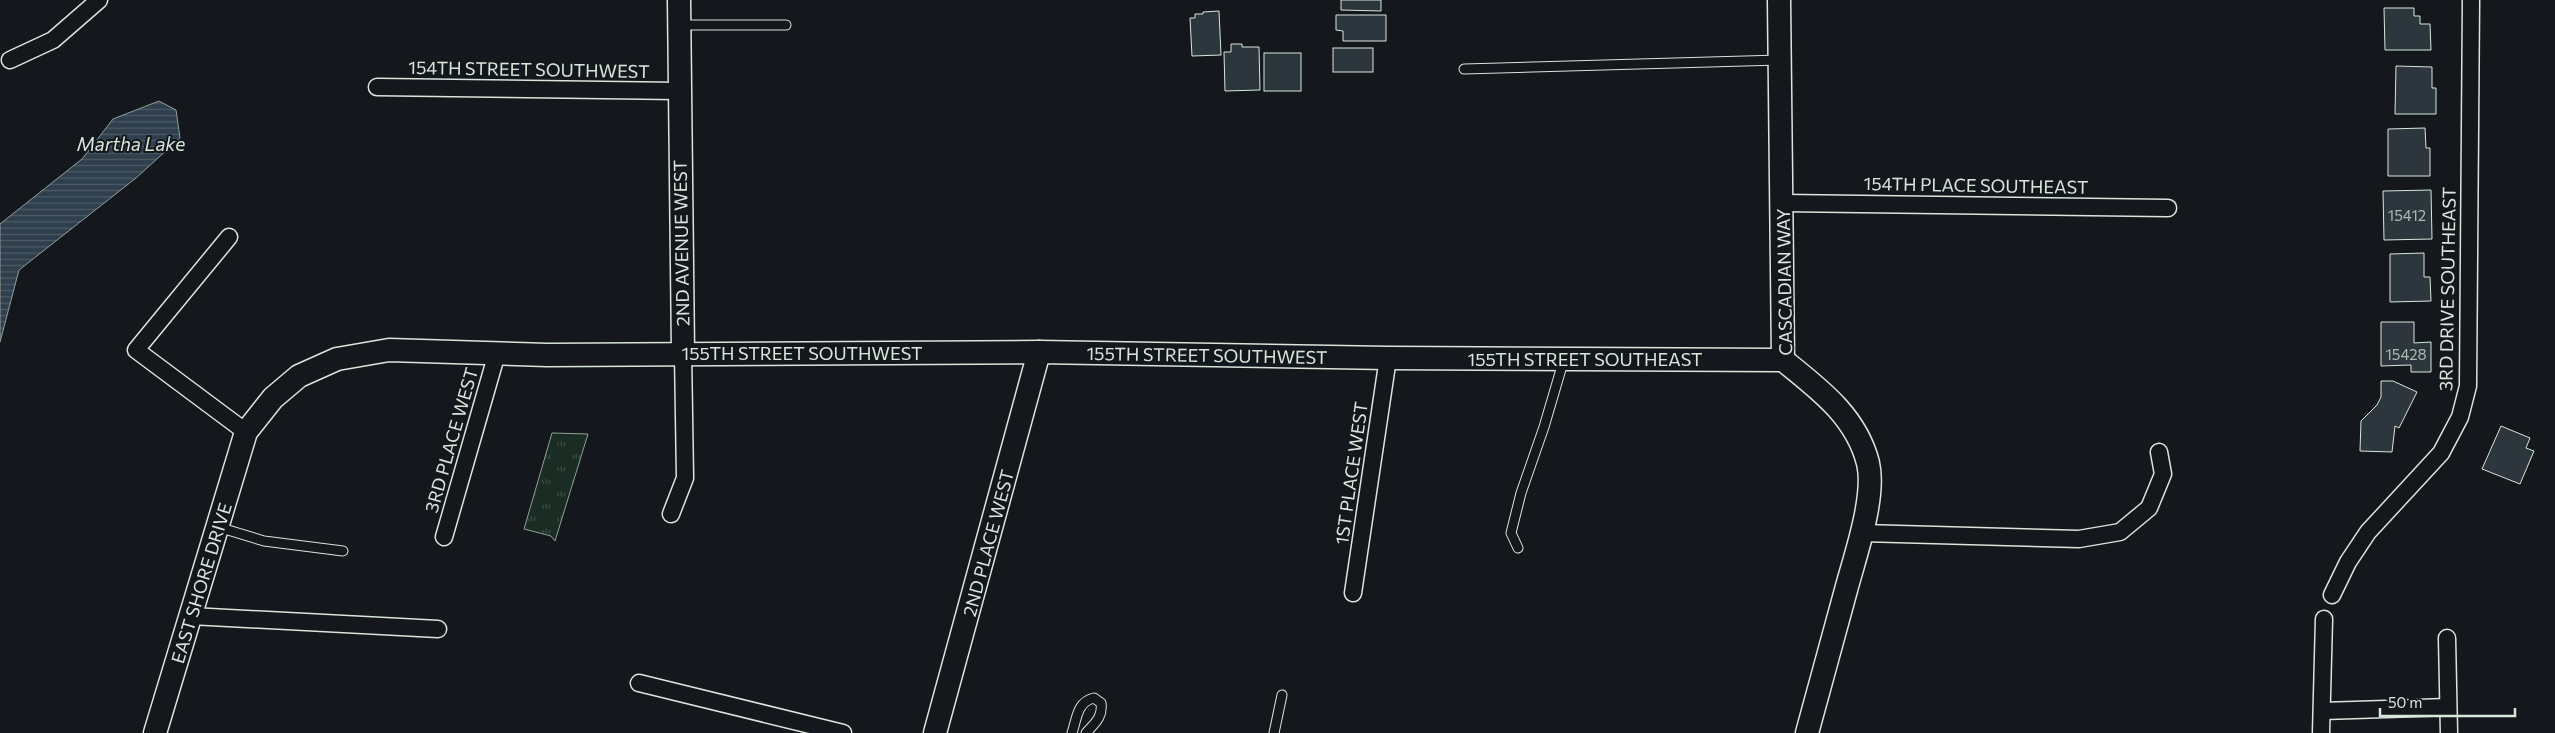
<svg xmlns="http://www.w3.org/2000/svg" width="2555" height="733" font-family="Commissioner,sans-serif">
  <style>
    .grass { fill: url(#grass-tufts); stroke: #939e99 }
    .water { fill: url(#water-rules); stroke: #939e99 }
    .building { fill: #2c363c; stroke: #d8e6dc }
    .lines { fill: none; stroke-linecap: round; stroke-linejoin: round }
    .lane-casing { stroke: #d8e6dc; stroke-width: 11 }
    .street-casing { stroke: #d8e6dc; stroke-width: 19 }
    .secondary-casing { stroke: #d8e6dc; stroke-width: 25 }
    .lane { stroke: #14181c; stroke-width: 9 }
    .street { stroke: #14181c; stroke-width: 16 }
    .secondary { stroke: #14181c; stroke-width: 22 }
    .labels { text-anchor: middle; dominant-baseline: central; stroke-width: 4; stroke-linejoin: round; paint-order: stroke }
    .number-label { font-size: 15px; fill: #adbab4 }
    .street-label { font-size: 18px; fill: #d8e6dc; stroke: #14181c }
    .water-label { font-size: 19px; font-style: italic; fill: #d8e6dc; stroke: #14181c }
  </style>
  <defs>
    <pattern id="grass-tufts" width="24" height="20" patternUnits="userSpaceOnUse" patternTransform="scale(1.25)"><rect width="24" height="20" fill="#1a2d24"/><path d="M3 7l-1-3M5 7V3M7 7l1-3M15 17l-1-3M17 17v-4M19 17l1-3" fill="none" stroke="#3b4b43"/></pattern>
    <pattern id="water-rules" width="6" height="5" patternUnits="userSpaceOnUse" patternTransform="scale(1.25)"><rect width="6" height="5" fill="#2f3f4d"/><path d="M0 2.5h6" fill="none" stroke="#4c5b66"/></pattern>
  </defs>
  <rect width="100%" height="100%" fill="#14181c"/>
  <polygon class="grass" points="552,433 588,434 555,541 551,536 524,529"/>
  <polygon class="water" points="159,101 176,110 180,138 136,178 19,270 0,342 0,224 82,159 113,119"/>
  <g class="building">
    <polygon points="1341,0 1381,0 1381,11 1341,10"/>
    <polygon points="2384,8 2414,8 2414,16 2420,16 2420,24 2430,24 2431,50 2385,50"/>
    <polygon points="1219,11 1221,55 1192,56 1190,18 1195,18 1195,14 1203,14 1203,12"/>
    <polygon points="1336,15 1386,15 1386,41 1343,41 1343,31 1336,30"/>
    <polygon points="1231,44 1242,44 1242,47 1259,47 1260,90 1225,91 1224,52 1231,52"/>
    <rect x="1333" y="48" width="40" height="24"/>
    <rect x="1264" y="53" width="37" height="38"/>
    <polygon points="2396,66 2432,67 2432,88 2436,88 2436,114 2395,114"/>
    <polygon points="2425,128 2426,148 2430,148 2430,176 2388,176 2388,129"/>
    <polygon points="2431,190 2432,239 2384,240 2383,191"/>
    <polygon points="2424,253 2424,277 2430,277 2431,301 2390,302 2390,254"/>
    <polygon points="2381,322 2414,322 2414,343 2431,342 2431,372 2411,372 2411,365 2381,366"/>
    <polygon points="2381,381 2393,381 2417,392 2399,428 2395,426 2392,452 2360,451 2361,421 2377,405 2381,397"/>
    <polygon points="2501,426 2530,438 2526,448 2534,451 2520,484 2482,469"/>
  </g>
  <g class="lines">
    <g class="lane-casing">
      <g id="lane">
        <polyline points="679,25 786,25"/>
        <polyline points="1464,69 1780,60"/>
        <polyline points="218,527 264,541 343,551"/>
        <polyline points="1518,548 1511,533 1521,493 1544,427 1564,359"/>
        <path d="M 1072,733 C 1077,718 1077,702 1094,698 L 1101,703 C 1103,717 1095,723 1086,733"/>
        <polyline points="1274,733 1282,695"/>
      </g>
    </g>
    <g class="street-casing">
      <g id="street">
        <polyline points="10,60 53,40 99,0"/>
        <polyline points="377,87 679,91"/>
        <polyline points="1783,203 2168,208"/>
        <polyline points="229,237 136,350 246,432"/>
        <polyline points="671,514 685,478 683,353"/>
        <polyline points="1862,533 2079,539 2120,532 2149,508 2163,474 2159,452"/>
        <polyline points="444,537 497,353"/>
        <polyline points="1353,593 1388,358"/>
        <polyline points="2332,595 2348,562 2368,532 2441,453 2460,417 2468,386 2471,0"/>
        <polyline points="191,616 438,629"/>
        <polyline points="2447,638 2449,733"/>
        <polyline points="639,683 843,733"/>
        <polyline points="2323,711 2448,707"/>
        <polyline points="2321,733 2324,619"/>
      </g>
    </g>
    <g class="secondary-casing">
      <g id="secondary">
        <polyline points="679,0 683,353"/>
        <polyline points="1779,0 1783,360"/>
        <path d="M 1783,360 C 1819,389 1856,416 1868,463 C 1876,497 1855,556 1846,590 C 1833,638 1820,685 1807,733"/>
        <polyline points="155,733 246,432 273,398 299,376 337,359 389,350 547,355 1039,352 1388,358 1783,360"/>
        <polyline points="935,733 1039,352"/>
      </g>
    </g>
    <use href="#lane" class="lane"/>
    <use href="#street" class="street"/>
    <use href="#secondary" class="secondary"/>
  </g>
  <g class="labels">
    <g class="number-label">
      <text x="2407" y="215">15412</text>
      <text x="2406" y="354">15428</text>
    </g>
    <g class="street-label">
      <text transform="translate(529 69) rotate(1)">154TH STREET SOUTHWEST</text>
      <text transform="translate(1976 185) rotate(1)">154TH PLACE SOUTHEAST</text>
      <text transform="translate(681 243) rotate(-91)">2ND AVENUE WEST</text>
      <text transform="translate(1784 282) rotate(-91)">CASCADIAN WAY</text>
      <text transform="translate(2447 289) rotate(-89)">3RD DRIVE SOUTHEAST</text>
      <text x="802" y="353">155TH STREET SOUTHWEST</text>
      <text transform="translate(1207 355) rotate(1)">155TH STREET SOUTHWEST</text>
      <text x="1585" y="359">155TH STREET SOUTHEAST</text>
      <text transform="translate(451 440) rotate(-74)">3RD PLACE WEST</text>
      <text transform="translate(1351 473) rotate(-82)">1ST PLACE WEST</text>
      <text transform="translate(988 543) rotate(-75)">2ND PLACE WEST</text>
      <text transform="translate(201 583) rotate(-73)">EAST SHORE DRIVE</text>
    </g>
    <g class="water-label">
      <text x="131" y="143">Martha Lake</text>
    </g>
  </g>
  <path d="M2380 708v8h135v-8" fill="none" stroke="#d8e6dc" stroke-width="2.5"/>
  <text x="2388" y="708" font-size="15" fill="#d8e6dc" stroke="#14181c" stroke-width="4" paint-order="stroke">50 m</text>
</svg>
